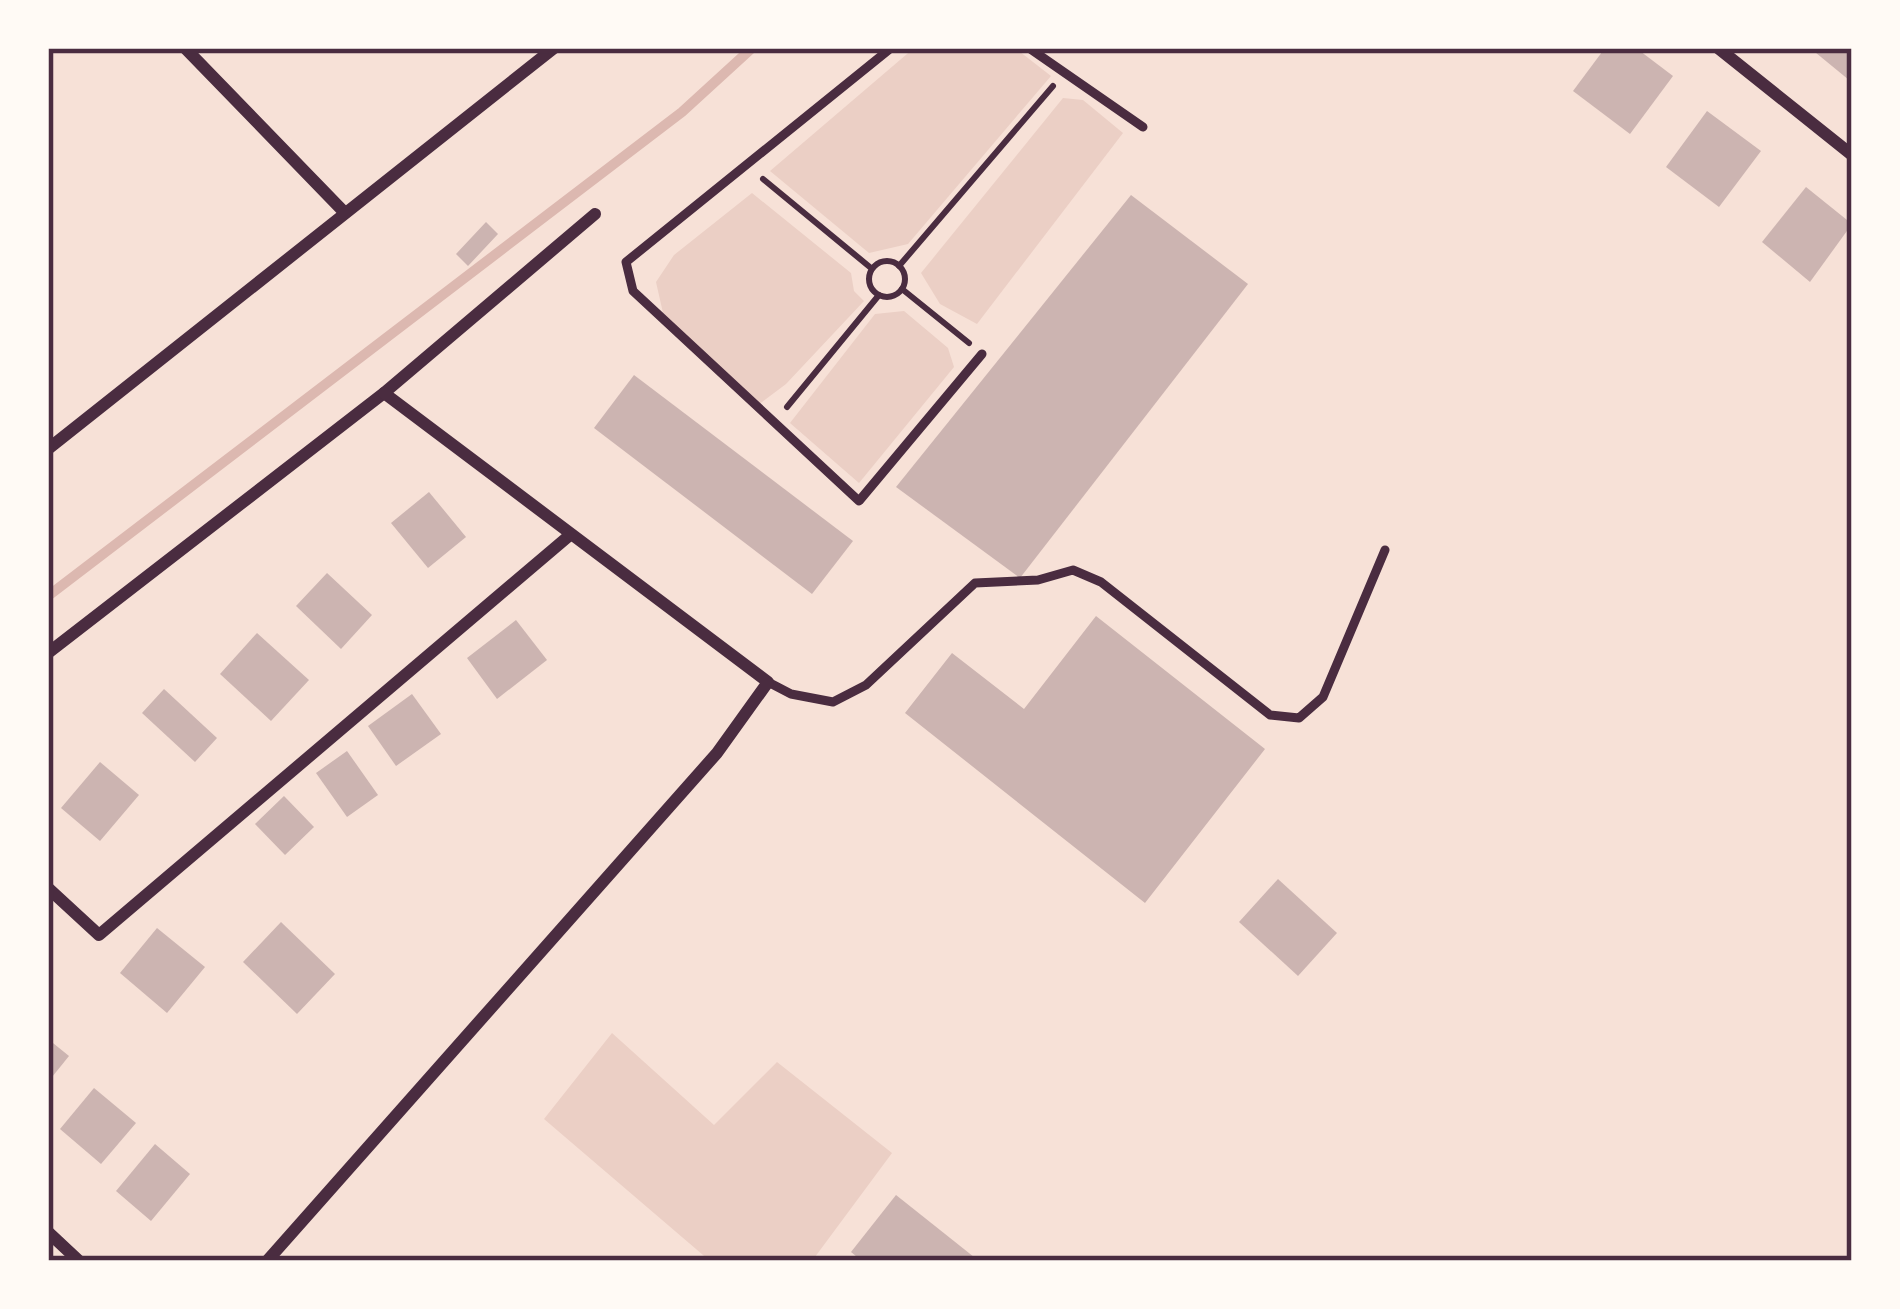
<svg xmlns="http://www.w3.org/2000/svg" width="1900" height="1309" font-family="Commissioner,sans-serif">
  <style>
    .green { fill: #ebcfc5 }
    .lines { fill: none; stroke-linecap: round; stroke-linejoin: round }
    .stream { stroke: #dcb8b0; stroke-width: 10 }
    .building { fill: #ccb4b1 }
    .path { stroke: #4a2c40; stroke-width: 6 }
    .service { stroke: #4a2c40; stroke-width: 9 }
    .minor { stroke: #4a2c40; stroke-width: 12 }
    .neatline { fill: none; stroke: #4a2c40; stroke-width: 4.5 }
  </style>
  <rect width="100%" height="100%" fill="#f7e1d7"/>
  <g class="green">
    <polygon points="914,48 1015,48 1051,76 908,244 869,253 770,171"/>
    <polygon points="1063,98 1083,100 1123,133 977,324 940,304 921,273"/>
    <polygon points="752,193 851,273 854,291 864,301 786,384 758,405 663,313 656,282 674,255"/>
    <polygon points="904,311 948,348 954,367 859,483 790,423 875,314"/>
    <polygon points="612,1033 714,1125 777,1062 892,1153 812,1261 710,1261 544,1119"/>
  </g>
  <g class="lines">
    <polyline class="stream" points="48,596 682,112 752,48"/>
  </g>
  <g class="building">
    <polygon points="1605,48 1636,48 1673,76 1630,134 1573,91"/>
    <polygon points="1810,48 1852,48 1852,76 1849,80"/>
    <polygon points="1707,111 1761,151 1719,207 1666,167"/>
    <polygon points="1806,187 1852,224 1810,282 1762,242"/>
    <polygon points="1131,195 1248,284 1020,578 896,487"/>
    <polygon points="486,222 498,234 468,266 456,254"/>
    <polygon points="634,375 853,541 812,594 594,428"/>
    <polygon points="429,492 466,537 428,568 391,523"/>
    <polygon points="327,573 372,615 341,649 296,606"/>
    <polygon points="1096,616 1265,749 1145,903 905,713 952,653 1024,709"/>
    <polygon points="516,620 547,660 497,699 467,658"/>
    <polygon points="257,633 309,680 271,721 220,674"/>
    <polygon points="164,689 217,738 195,762 142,713"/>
    <polygon points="412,694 441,734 396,766 368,726"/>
    <polygon points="347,751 378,795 347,817 316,773"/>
    <polygon points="100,762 139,795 100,841 61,808"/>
    <polygon points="284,796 314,827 285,855 255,824"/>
    <polygon points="1278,879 1337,933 1298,976 1239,922"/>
    <polygon points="281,922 335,974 297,1014 243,962"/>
    <polygon points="157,928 205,967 167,1013 120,973"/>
    <polygon points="48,1039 69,1056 48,1082"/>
    <polygon points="94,1088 136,1123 101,1164 60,1129"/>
    <polygon points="155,1144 190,1174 151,1221 116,1191"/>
    <polygon points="896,1195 979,1261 862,1261 851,1252"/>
  </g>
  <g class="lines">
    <g class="path">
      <polyline points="763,179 871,268"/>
      <circle cx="887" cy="279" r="18"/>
      <polyline points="899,266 1053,86"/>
      <polyline points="902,289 969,343"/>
      <polyline points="787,407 879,295"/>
    </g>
    <g class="service">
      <polyline points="891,48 626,262 633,291 859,501 982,354"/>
      <polyline points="1029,48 1143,127"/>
      <polyline points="768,682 791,694 833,702 866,685 975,583 1038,580 1073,570 1101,582 1270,715 1299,718 1323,697 1385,550"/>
    </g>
    <g class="minor">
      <polyline points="185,48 345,213"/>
      <polyline points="1718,48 1852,155"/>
      <polyline points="48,449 554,48"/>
      <polyline points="48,653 384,393 595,214"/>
      <polyline points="48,888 99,935 570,535"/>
      <polyline points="48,1232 79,1261"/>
      <polyline points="267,1261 717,753 768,682 384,393"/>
    </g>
  </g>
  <rect width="1900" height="1309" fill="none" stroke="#fffaf5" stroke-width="102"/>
  <rect x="51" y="51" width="1798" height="1207" class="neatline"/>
</svg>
